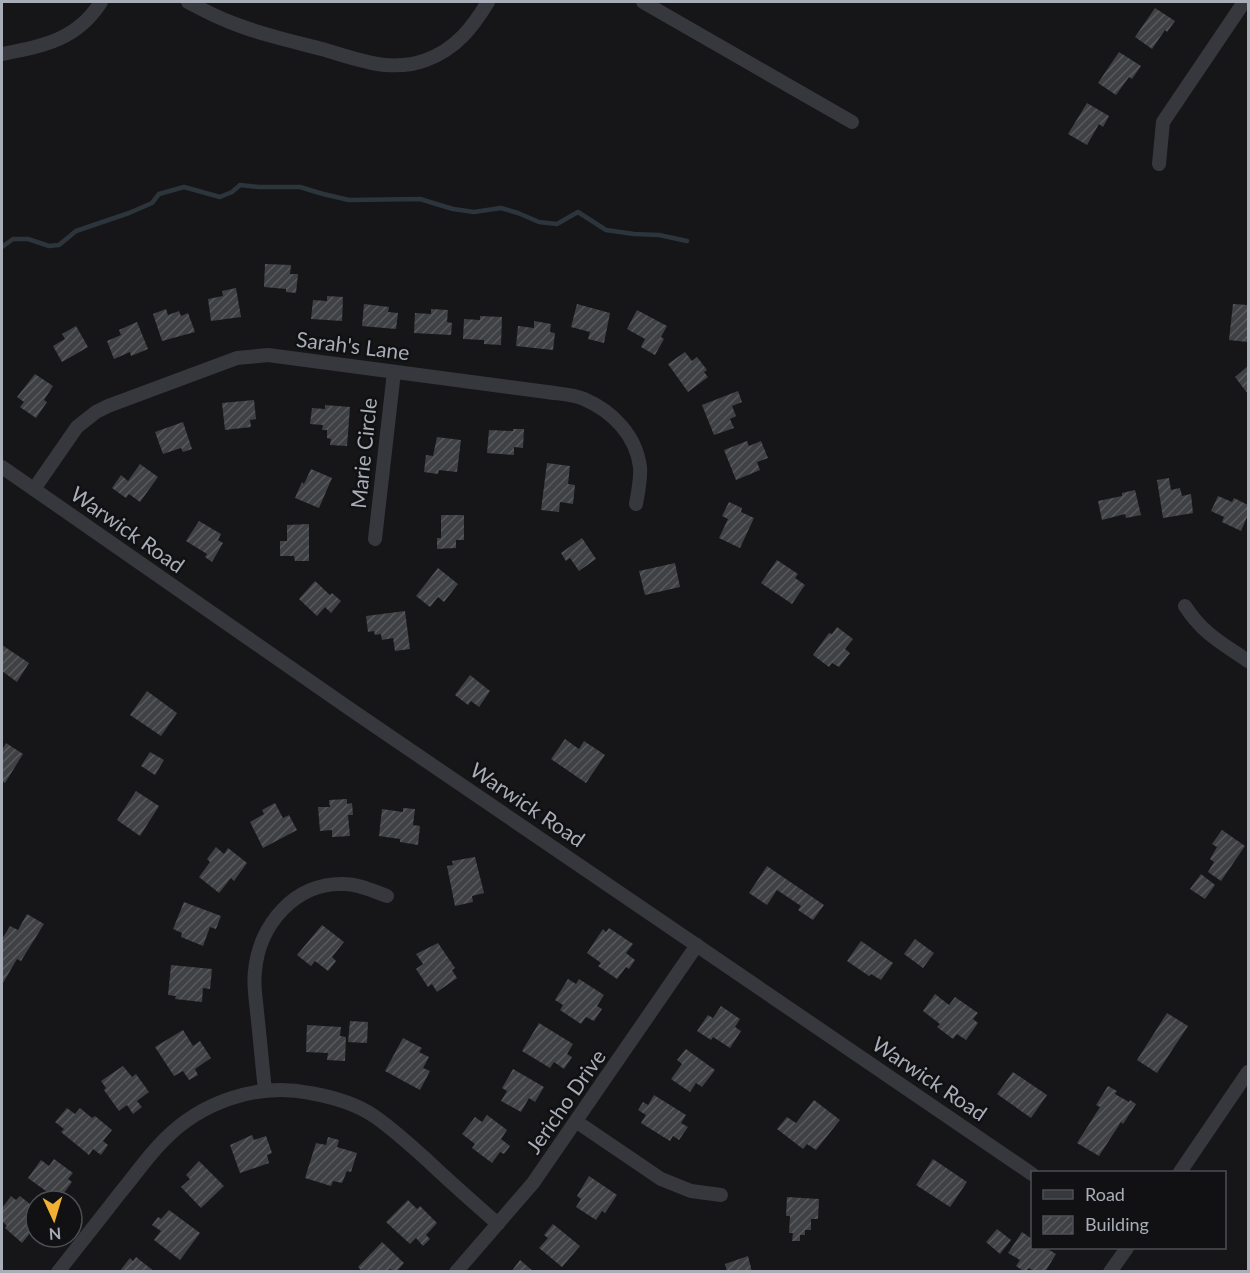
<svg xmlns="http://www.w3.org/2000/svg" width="1250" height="1273" font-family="Lato,sans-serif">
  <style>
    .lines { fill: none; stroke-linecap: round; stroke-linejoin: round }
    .stream { stroke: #2c353c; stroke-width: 4.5 }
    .building { fill: url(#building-hatch) }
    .minor { stroke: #37383d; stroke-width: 14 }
    .labels { text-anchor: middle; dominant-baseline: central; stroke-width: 5; stroke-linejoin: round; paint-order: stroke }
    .street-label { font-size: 21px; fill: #a8adb8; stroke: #111113 }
  </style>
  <defs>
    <pattern id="building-hatch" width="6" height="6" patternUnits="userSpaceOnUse" patternTransform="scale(1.5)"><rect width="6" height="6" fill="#404145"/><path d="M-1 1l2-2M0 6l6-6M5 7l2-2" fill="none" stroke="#595a5e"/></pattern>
  </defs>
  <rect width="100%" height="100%" fill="#161618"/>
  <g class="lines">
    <polyline class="stream" points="2,247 13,239 28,239 49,246 59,245 76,231 129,213 152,203 159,194 184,187 220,197 232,192 240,185 259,187 300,187 323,194 349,200 420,199 453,209 474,212 501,208 518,213 539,222 557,224 578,212 606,230 634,234 659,235 687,241"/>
  </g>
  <g class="building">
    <polygon points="1155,8 1175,21 1167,32 1165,30 1152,49 1135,37"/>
    <polygon points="1119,52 1141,66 1132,79 1129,77 1116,95 1098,83"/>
    <polygon points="1087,103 1109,116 1103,127 1099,124 1087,145 1068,134"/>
    <polygon points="265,264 291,265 290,274 298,274 296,293 286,292 286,289 264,287"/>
    <polygon points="236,288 241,317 211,321 208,299 223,296 222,291"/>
    <polygon points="327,296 343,297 342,321 311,319 313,300 327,301"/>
    <polygon points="364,304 389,307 388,312 398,313 396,329 362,326"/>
    <polygon points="577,304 610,313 604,343 588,339 590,332 571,327"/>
    <polygon points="1233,304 1248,305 1248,342 1229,340"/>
    <polygon points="166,309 168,315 179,311 181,316 188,313 195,332 162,341 153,314"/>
    <polygon points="431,309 448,310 447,322 452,323 451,335 414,333 415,313 431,314"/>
    <polygon points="637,310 667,326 661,337 664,339 655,355 641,347 645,339 627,329"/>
    <polygon points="480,316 502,317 501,345 484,344 484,340 463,339 464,319 480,320"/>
    <polygon points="534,321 551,324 550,332 555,333 553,350 516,346 518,326 534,328"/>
    <polygon points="137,322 148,349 131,356 130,352 114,359 107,341 121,335 119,330"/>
    <polygon points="76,326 88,347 62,362 53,346 65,339 62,334"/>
    <polygon points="685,352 692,361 697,357 707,370 704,372 708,377 688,392 668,364"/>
    <polygon points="1248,366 1248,394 1235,377"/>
    <polygon points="35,374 53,386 44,400 47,402 36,418 20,407 24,402 17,397"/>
    <polygon points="738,391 742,402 732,406 736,416 730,419 734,428 714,435 702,405"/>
    <polygon points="254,400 256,419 250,420 251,427 225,430 222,403"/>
    <polygon points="325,405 350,407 347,446 330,445 331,439 327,438 327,430 322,430 323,425 310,424 312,408 325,409"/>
    <polygon points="183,422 192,449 183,452 181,448 163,454 155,432"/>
    <polygon points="513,429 524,429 523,448 514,447 514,455 487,453 489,430 513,431"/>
    <polygon points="437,437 461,440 457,472 439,470 438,474 424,472 426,455 433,456"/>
    <polygon points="747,441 749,446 761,441 768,458 757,462 760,470 736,480 724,450"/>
    <polygon points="547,463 570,466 568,484 575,485 573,504 560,502 559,512 541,510"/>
    <polygon points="140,464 158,477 140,502 129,494 126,498 112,488 121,475 128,481"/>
    <polygon points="311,469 332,478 319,508 295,498 302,482 304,484"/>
    <polygon points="1169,478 1171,490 1180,488 1182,496 1191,494 1193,513 1163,518 1157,480"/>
    <polygon points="1135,490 1141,515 1126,518 1125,514 1102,520 1098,501 1122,496 1122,493"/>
    <polygon points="1218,496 1232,502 1234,498 1248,505 1248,515 1241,531 1222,522 1224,517 1211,511"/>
    <polygon points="729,502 742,508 741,512 754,518 740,548 719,538 728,519 722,516"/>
    <polygon points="441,515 464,515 464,540 456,540 456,548 437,549 437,538 441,538"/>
    <polygon points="199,521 221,534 218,540 223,543 212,562 205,557 207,554 186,541"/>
    <polygon points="309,524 309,561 295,561 294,556 280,556 280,541 287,541 287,525"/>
    <polygon points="582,538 596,559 579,571 570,558 566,561 561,553"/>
    <polygon points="777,560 798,574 795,578 805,585 792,604 761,583"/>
    <polygon points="675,563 680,587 645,595 639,571"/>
    <polygon points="438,568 458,584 444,602 438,597 430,607 416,596"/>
    <polygon points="315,581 330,595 332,593 341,601 331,613 325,607 317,616 299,599"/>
    <polygon points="405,611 410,649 395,651 393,638 382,640 381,634 375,635 374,631 368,632 366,616"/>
    <polygon points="837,627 853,639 845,649 850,653 839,667 832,663 829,667 813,655 829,633 832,634"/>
    <polygon points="2,645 29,663 17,682 2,671"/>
    <polygon points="470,675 490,691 479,707 471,701 468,705 455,695"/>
    <polygon points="147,691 177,713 161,736 130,715"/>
    <polygon points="565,739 579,749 584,741 605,755 586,783 551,759"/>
    <polygon points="6,743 23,754 5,783 2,781 2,750"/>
    <polygon points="150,752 164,760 155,775 141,766"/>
    <polygon points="136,791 159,806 140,836 117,820"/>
    <polygon points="347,799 347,804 352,803 353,815 348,815 350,836 332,837 332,830 320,831 318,807 330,807 329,800"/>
    <polygon points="275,803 283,818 289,815 297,830 263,848 250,822 264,814 262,810"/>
    <polygon points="403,808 415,809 413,825 420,826 418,845 400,842 400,839 379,836 382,809 403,812"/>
    <polygon points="1222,830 1245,846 1221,881 1208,872 1214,862 1210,859 1217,847 1212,844"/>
    <polygon points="216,847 224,854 228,848 247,863 234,881 231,878 219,893 199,877 210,862 207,859"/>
    <polygon points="475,857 484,893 472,896 473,902 455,906 447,866 453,865 452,861"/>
    <polygon points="767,866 824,905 813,920 798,910 801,906 777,890 767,905 749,893"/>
    <polygon points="1201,874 1215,885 1205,899 1190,889"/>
    <polygon points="184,902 221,916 216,929 210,927 203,946 181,937 182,933 173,929"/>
    <polygon points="27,914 44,924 21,961 17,959 3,983 2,982 2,939 10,926 18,930"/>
    <polygon points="322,925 344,942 332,957 336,961 328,971 315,961 311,966 297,955"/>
    <polygon points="609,928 633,944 626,953 635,960 629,969 626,967 617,979 598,966 601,963 587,953 603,929 606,932"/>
    <polygon points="915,939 934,953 923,968 904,954"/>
    <polygon points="861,941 893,963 881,980 871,974 869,976 847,961"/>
    <polygon points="438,943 455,968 452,970 457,978 437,992 432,984 428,987 416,969 423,964 416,954"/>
    <polygon points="171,965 212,969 210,989 203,988 202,1002 175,999 176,996 168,995"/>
    <polygon points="568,979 576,984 579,979 604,995 597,1006 602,1009 594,1021 586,1017 581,1024 560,1010 563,1005 555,1000"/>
    <polygon points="935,994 949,1005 955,997 978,1013 973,1019 978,1023 966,1040 957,1034 953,1039 937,1027 940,1024 923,1011"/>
    <polygon points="721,1006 740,1019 735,1027 741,1031 730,1048 713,1037 711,1040 697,1031 708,1015 713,1018"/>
    <polygon points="1167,1013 1188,1026 1157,1073 1137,1060"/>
    <polygon points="350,1021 368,1022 367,1043 348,1042"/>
    <polygon points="539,1023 573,1044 567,1054 572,1057 564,1069 554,1062 550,1068 522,1051"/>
    <polygon points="307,1025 341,1027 340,1036 346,1037 345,1061 327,1060 328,1053 306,1052"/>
    <polygon points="183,1030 193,1046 200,1041 211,1058 195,1069 198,1075 189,1080 183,1071 174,1076 155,1047"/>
    <polygon points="403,1038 422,1048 419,1052 429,1057 423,1068 430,1071 420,1090 385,1071"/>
    <polygon points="686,1049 715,1070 702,1087 696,1083 690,1092 671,1079 682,1064 677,1060"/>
    <polygon points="123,1066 132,1077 136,1074 149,1092 137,1101 142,1107 133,1114 127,1105 119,1111 104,1090 106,1088 101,1081"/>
    <polygon points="513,1069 544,1087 535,1102 529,1098 521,1112 501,1101 507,1091 502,1088"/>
    <polygon points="1013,1072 1047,1095 1031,1118 997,1094"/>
    <polygon points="1108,1086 1117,1091 1115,1094 1129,1102 1130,1100 1136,1104 1123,1124 1121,1122 1099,1156 1077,1143 1100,1107 1096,1105"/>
    <polygon points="654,1095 686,1115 681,1123 688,1127 679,1140 673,1136 670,1141 641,1123 646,1115 638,1110 643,1102 648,1105"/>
    <polygon points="814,1100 840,1120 816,1150 807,1144 803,1149 777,1129 787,1117 796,1123"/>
    <polygon points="67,1108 75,1114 80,1108 92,1118 95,1116 112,1130 103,1141 108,1145 101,1155 93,1149 89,1155 61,1132 64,1129 55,1122"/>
    <polygon points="487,1115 507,1130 501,1139 510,1146 504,1154 500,1152 492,1163 472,1148 475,1144 462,1134 475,1117 482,1122"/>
    <polygon points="252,1135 254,1140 266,1136 272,1153 267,1155 269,1163 240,1173 230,1145"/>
    <polygon points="328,1137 339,1140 337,1147 357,1153 351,1172 347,1171 342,1183 333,1181 331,1186 305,1178 316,1143 326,1145"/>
    <polygon points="54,1159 73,1173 68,1179 72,1182 63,1194 59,1191 54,1197 28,1178 41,1160 49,1166"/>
    <polygon points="933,1159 967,1182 950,1207 916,1185"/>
    <polygon points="199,1161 224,1186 201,1208 181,1187 190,1179 186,1175"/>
    <polygon points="589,1176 617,1195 605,1213 602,1211 596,1220 576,1207 581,1199 577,1196"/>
    <polygon points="11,1196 16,1200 20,1196 36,1209 34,1221 36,1222 36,1234 32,1231 22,1243 5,1228 7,1226 2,1221 2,1208"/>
    <polygon points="787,1197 819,1199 818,1219 811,1219 811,1230 805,1230 805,1235 800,1235 800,1241 792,1241 793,1233 789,1233 790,1216 786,1216"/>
    <polygon points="408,1200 417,1209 420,1206 437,1223 426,1235 430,1239 423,1246 416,1238 410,1244 386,1222"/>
    <polygon points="169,1210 200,1233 180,1260 154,1240 161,1231 152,1225 158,1217 161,1219"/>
    <polygon points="553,1224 580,1246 562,1267 539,1248 548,1238 544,1235"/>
    <polygon points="997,1229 1011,1240 1000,1254 986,1242"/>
    <polygon points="1022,1232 1032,1239 1032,1248 1046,1248 1056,1254 1045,1272 1035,1272 1029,1268 1025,1272 1016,1266 1020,1260 1008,1253"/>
    <polygon points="382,1242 404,1263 396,1272 390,1269 387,1272 363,1272 358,1267"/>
    <polygon points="748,1256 752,1272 727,1272 725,1264"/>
    <polygon points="136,1257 155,1272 119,1272 130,1258 133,1261"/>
    <polygon points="520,1260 534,1272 511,1272"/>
  </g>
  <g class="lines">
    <g class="minor">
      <path d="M 188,2 C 200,8 212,15 225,20 C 255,33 291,41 322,49 C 343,55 364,63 385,65 C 398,66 413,65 426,60 C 456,49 472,28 488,2"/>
      <polyline points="643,2 852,122"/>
      <path d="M 2,54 C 43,46 77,40 101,2"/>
      <polyline points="1159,164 1163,122 1244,2"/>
      <polyline points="2,467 350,709 1032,1174"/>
      <path d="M 34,489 L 77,427 L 96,412 L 108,406 L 237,358 L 268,355 L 547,392 C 559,394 572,394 584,399 C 612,411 636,435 640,467 C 641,479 638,492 636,504"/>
      <polyline points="375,539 394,372"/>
      <path d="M 1185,606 C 1203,634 1222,643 1248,661"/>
      <path d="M 265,1090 C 262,1064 260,1038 257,1012 C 256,999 253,985 255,971 C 259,925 295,882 344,884 C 359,884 373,891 387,896"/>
      <polyline points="577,1122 661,1179 691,1191 721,1195"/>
      <polyline points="1180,1172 1248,1072"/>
      <path d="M 58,1272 C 79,1245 100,1219 120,1193 C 135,1175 148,1156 164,1140 C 201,1102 258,1082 310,1093 C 333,1097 355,1103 374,1116 C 393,1129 410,1145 427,1160 C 450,1182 474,1203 498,1224"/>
      <polyline points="456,1272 533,1183 697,945"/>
      <polyline points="1110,1272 1127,1248"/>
    </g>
  </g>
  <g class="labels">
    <g class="street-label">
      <text transform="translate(353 345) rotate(7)">Sarah's Lane</text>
      <text transform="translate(363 453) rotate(-84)">Marie Circle</text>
      <text transform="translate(128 529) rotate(35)">Warwick Road</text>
      <text transform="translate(528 804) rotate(34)">Warwick Road</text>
      <text transform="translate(930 1078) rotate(34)">Warwick Road</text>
      <text transform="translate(565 1101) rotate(-55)">Jericho Drive</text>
    </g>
  </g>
  <rect width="1250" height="1273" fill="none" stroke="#a8adb8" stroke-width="6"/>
  <rect x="1031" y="1171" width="195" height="78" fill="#111113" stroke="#4d4f55" stroke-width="1.5"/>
  <rect x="1043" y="1190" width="30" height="9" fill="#37383d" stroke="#4d4f55" stroke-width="1.5"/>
  <text x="1085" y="1201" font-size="18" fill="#a8adb8">Road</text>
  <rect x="1043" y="1216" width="30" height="18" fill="url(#building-hatch)" stroke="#4d4f55" stroke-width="1.5"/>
  <text x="1085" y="1231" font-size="18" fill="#a8adb8">Building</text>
  <g transform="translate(54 1219) rotate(176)"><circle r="28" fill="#111113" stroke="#4d4f55" stroke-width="1.5"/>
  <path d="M0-4.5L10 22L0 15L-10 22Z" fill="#f2b134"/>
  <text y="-9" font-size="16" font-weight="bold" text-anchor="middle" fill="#a8adb8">N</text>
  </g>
</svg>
